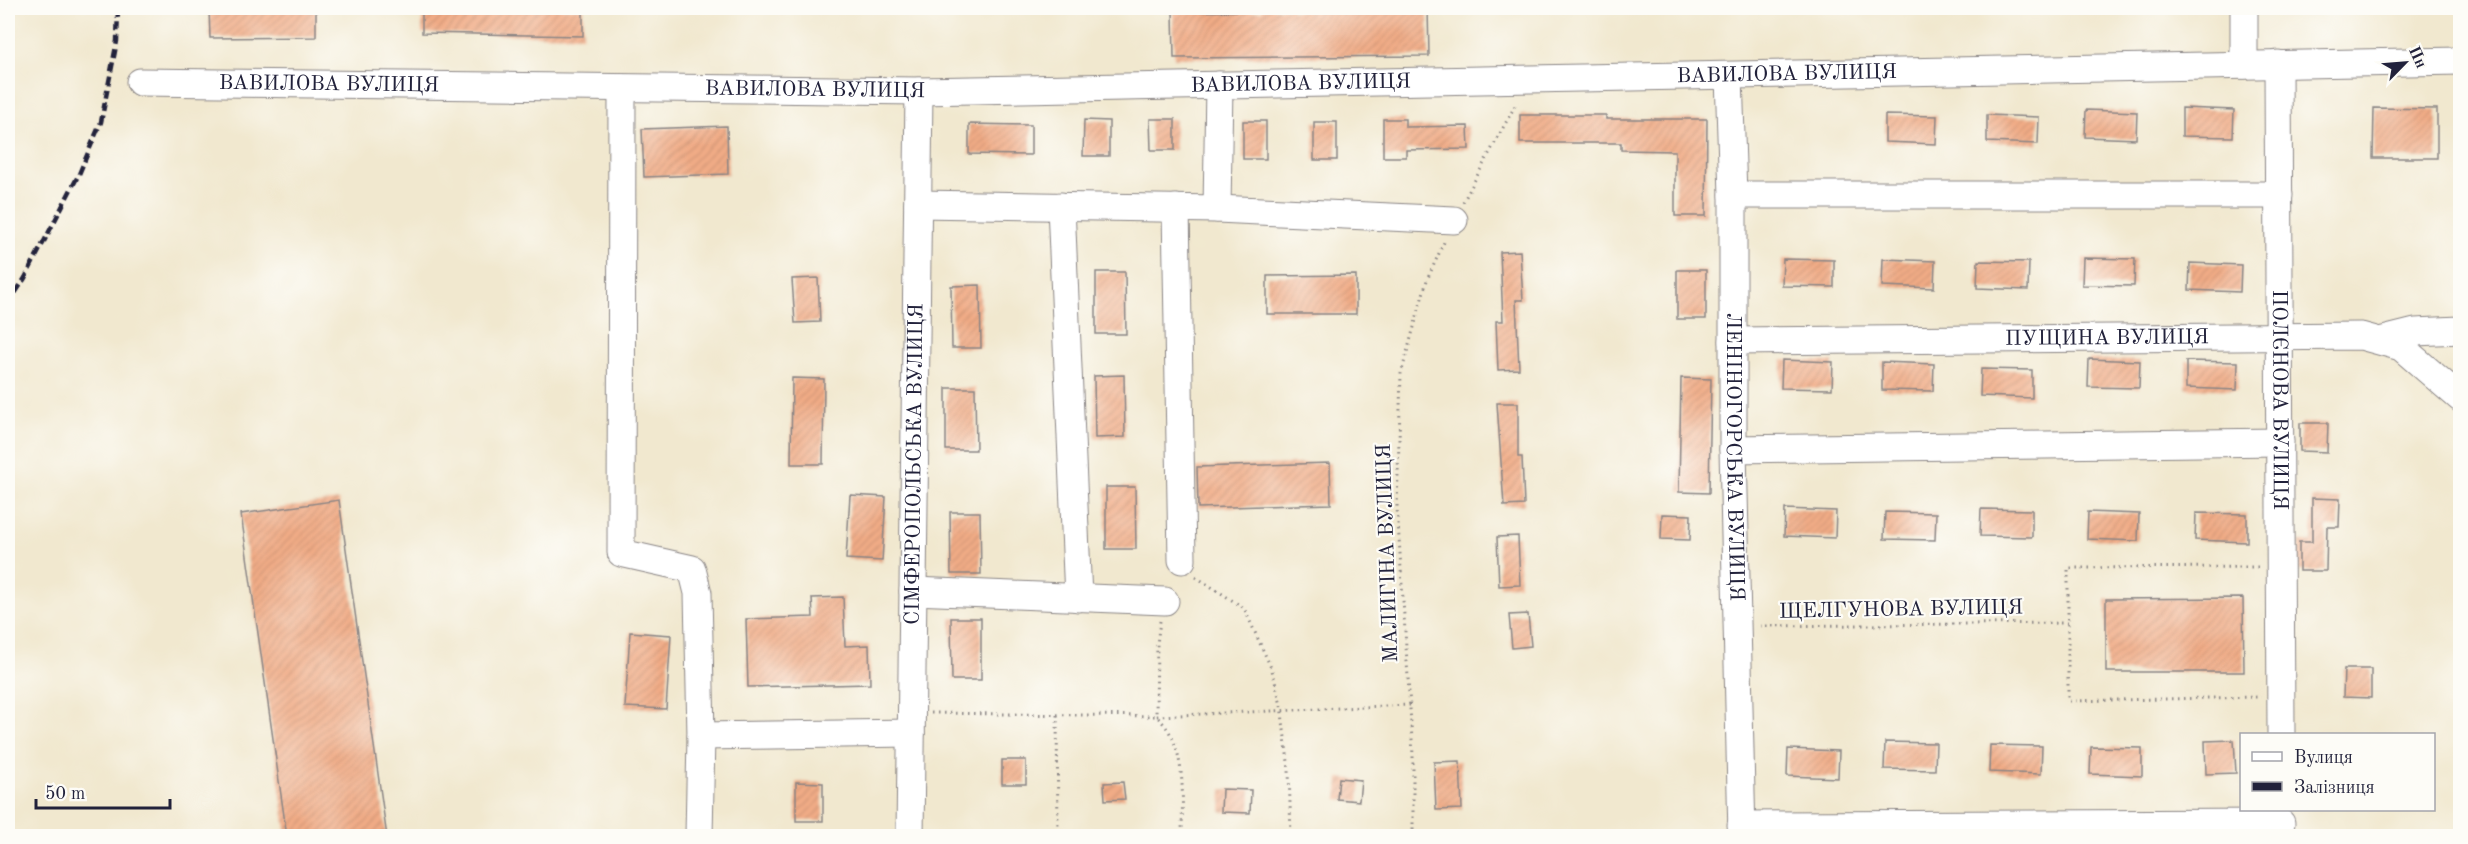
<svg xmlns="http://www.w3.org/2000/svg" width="2468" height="844" font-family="'Old Standard TT',serif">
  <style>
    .building { fill: url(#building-hatch) }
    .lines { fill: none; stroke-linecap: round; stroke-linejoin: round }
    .minor-casing { stroke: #8a8585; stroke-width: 29 }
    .path { stroke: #8a8585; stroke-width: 3; stroke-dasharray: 1.5 4.5; stroke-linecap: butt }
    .minor { stroke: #fff; stroke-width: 27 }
    .rail { stroke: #22223b; stroke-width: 4.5; stroke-dasharray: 9 4.5; stroke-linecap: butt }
    .labels { text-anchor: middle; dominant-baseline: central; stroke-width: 4.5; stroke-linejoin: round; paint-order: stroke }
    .street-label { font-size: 21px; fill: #22223b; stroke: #fdfcf7 }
  </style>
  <defs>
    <pattern id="building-hatch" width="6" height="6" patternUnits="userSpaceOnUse" patternTransform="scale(1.5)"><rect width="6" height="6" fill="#f1ac86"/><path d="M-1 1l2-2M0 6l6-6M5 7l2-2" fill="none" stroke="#ce9475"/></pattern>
  </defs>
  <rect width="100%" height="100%" fill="#fdfcf7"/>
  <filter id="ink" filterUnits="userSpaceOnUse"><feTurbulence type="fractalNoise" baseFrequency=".0167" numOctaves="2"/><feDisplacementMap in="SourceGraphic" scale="12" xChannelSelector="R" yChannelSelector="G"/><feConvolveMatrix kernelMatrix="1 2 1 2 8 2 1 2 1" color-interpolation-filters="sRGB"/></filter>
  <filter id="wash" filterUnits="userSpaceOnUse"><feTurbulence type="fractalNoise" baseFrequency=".008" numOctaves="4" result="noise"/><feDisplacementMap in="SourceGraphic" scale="24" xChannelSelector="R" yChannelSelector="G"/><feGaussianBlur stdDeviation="1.35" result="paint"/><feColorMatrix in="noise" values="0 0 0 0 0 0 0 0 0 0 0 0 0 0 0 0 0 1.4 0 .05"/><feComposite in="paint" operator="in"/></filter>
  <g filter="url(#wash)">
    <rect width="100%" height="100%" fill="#f1e8cf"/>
    <g id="blocks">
      <g class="building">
        <polygon points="209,8 316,8 316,37 210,38"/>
        <polygon points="422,8 583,8 583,36 422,33"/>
        <polygon points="1262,8 1292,8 1292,11 1329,11 1329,8 1428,8 1429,56 1174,58 1173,12 1262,11"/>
        <polygon points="2182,108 2234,110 2233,137 2182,136"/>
        <polygon points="2374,108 2437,109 2437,158 2373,158"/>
        <polygon points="2086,110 2137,112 2136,139 2085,137"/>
        <polygon points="1520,115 1606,115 1606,119 1707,119 1706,216 1675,216 1675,151 1621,150 1621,143 1520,143"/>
        <polygon points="1885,115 1937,116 1936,144 1885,142"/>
        <polygon points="1987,115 2039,117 2038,144 1987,142"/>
        <polygon points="1150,119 1175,119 1175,150 1151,150"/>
        <polygon points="1383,119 1405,119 1405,127 1468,126 1469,149 1406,150 1406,157 1383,157"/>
        <polygon points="1084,120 1109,121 1109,156 1083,156"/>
        <rect x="1243" y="121" width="23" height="38"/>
        <rect x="1314" y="122" width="23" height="38"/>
        <polygon points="969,124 1031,125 1031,155 969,154"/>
        <polygon points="727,126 728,174 644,177 642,129"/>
        <polygon points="1520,251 1523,300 1516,300 1519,369 1498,370 1496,321 1503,321 1500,252"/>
        <polygon points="2083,258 2135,259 2134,286 2082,285"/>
        <polygon points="1783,259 1834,260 1834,287 1782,286"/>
        <polygon points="1883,259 1935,261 1934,288 1882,286"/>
        <polygon points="1978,261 2029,262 2028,290 1977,288"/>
        <polygon points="2190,263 2241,265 2240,292 2189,290"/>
        <rect x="1677" y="270" width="29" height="49"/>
        <polygon points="1096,272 1125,272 1126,334 1096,334"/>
        <polygon points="1356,275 1356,314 1267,314 1267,276"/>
        <polygon points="818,278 820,322 795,323 792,279"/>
        <polygon points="980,285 981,348 952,348 951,286"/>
        <polygon points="2089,359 2140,361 2139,388 2088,387"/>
        <polygon points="1782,360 1833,362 1832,389 1781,388"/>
        <polygon points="2186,361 2238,362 2237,390 2186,388"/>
        <polygon points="1882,362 1934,364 1933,391 1882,390"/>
        <polygon points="1981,369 2032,370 2032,398 1980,396"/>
        <polygon points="1124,375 1125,437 1095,438 1094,376"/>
        <polygon points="792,378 824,379 823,464 791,464"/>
        <polygon points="1681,378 1711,379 1709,493 1679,492"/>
        <polygon points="946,388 975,388 976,450 946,450"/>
        <polygon points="1497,403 1518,403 1518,457 1522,457 1524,505 1504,506"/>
        <polygon points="2300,423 2328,423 2327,452 2300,451"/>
        <polygon points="1330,463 1331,504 1198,508 1197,467"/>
        <polygon points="1106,487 1135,487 1136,549 1106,549"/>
        <polygon points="850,495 886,497 882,561 846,559"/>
        <polygon points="2312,498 2340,499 2339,527 2327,527 2326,571 2299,571 2299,542 2312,542"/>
        <polygon points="339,500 387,837 287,837 241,514"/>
        <polygon points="1785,509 1836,511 1835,538 1784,536"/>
        <polygon points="1981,509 2032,510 2032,537 1980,536"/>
        <polygon points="950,512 980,512 981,574 951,574"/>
        <polygon points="1885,512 1936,513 1935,540 1884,539"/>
        <polygon points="2088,512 2139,514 2138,541 2087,539"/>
        <polygon points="2196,513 2247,514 2247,542 2195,540"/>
        <polygon points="1662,514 1691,515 1690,540 1661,539"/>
        <polygon points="1518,536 1520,585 1499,586 1497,537"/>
        <polygon points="843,597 845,646 869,645 870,684 748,687 746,619 813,617 812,598"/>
        <polygon points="2243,598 2244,672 2106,672 2106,599"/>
        <polygon points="1528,614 1531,646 1512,648 1509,615"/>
        <polygon points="951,618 981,618 981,680 952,680"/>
        <polygon points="630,632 671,635 666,709 625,707"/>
        <polygon points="2344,669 2371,669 2371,698 2343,697"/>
        <polygon points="2234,740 2236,773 2206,774 2205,741"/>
        <polygon points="1885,742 1936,743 1935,770 1884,769"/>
        <polygon points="1990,745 2042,746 2041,774 1989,772"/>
        <polygon points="2091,747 2142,748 2142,776 2090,774"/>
        <polygon points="1788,749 1839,751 1838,778 1787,776"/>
        <rect x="1002" y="760" width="24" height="24"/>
        <polygon points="1460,761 1462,809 1436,810 1434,762"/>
        <polygon points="1339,778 1361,780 1359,801 1337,799"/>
        <polygon points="796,782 823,783 823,821 796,821"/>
        <polygon points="1123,782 1125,799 1105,800 1104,783"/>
        <polygon points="1222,789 1251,790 1250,813 1221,812"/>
      </g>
    </g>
  </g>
  <g filter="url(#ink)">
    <use href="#blocks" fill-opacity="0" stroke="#8a8585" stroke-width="1.5"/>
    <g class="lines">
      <g class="minor-casing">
        <g id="minor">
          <path id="s1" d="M 2278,64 L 2281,734"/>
          <polyline points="2244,65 2244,8"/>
          <path id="s2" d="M 1729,76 L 1733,195 L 1733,449 L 1742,836"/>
          <path id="s3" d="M 140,82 L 919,91 L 2460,61"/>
          <polyline points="622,88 621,553 692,569 698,593 701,736 699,836"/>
          <polyline points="1733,195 2279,195"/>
          <polyline points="918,204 1217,209 1219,85"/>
          <polyline points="1061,206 1078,598"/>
          <polyline points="1176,208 1182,560"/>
          <polyline points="1217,209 1454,220"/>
          <polyline points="2383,340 2415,332 2460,330"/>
          <path id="s4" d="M 1733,341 L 2361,336 L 2401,347 L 2460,398"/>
          <polyline points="1733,449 2280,442"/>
          <polyline points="913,591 1165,601"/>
          <polyline points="701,736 911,733"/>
          <polyline points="1741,825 2281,823"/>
          <path id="s5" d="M 910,836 L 919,91"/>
        </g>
      </g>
      <g class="path">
        <polyline points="1463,202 1517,102"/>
        <polyline points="2258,567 2068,568 2068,701 2261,697"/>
        <polyline points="1196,577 1244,608 1272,670 1281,705 1289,770 1291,836"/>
        <polyline points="1160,621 1157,644 1156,716 1410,705"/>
        <polyline points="1760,626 2067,623"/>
        <path d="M 931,713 L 1156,716 C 1188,743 1182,798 1182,836"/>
        <polyline points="1057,715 1058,836"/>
        <polyline points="1413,836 1413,755 1397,507 1401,374 1427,280 1445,240"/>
      </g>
      <use href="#minor" class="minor"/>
      <polyline class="rail" points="8,304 25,278 79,174 101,122 117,41 118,8"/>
    </g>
  </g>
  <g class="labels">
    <g class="street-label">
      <text stroke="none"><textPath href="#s3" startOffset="1647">ВАВИЛОВА ВУЛИЦЯ</textPath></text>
      <text stroke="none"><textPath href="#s3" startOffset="189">ВАВИЛОВА ВУЛИЦЯ</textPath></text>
      <text stroke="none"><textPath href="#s3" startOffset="1161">ВАВИЛОВА ВУЛИЦЯ</textPath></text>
      <text stroke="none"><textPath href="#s3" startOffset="675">ВАВИЛОВА ВУЛИЦЯ</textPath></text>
      <text stroke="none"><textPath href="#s4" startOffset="374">ПУЩИНА ВУЛИЦЯ</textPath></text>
      <text stroke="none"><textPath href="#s1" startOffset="336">ПОЛЄНОВА ВУЛИЦЯ</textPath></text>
      <text stroke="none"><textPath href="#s2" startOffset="381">ЛЕНІНОГОРСЬКА ВУЛИЦЯ</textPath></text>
      <text stroke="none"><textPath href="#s5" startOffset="372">СІМФЕРОПОЛЬСЬКА ВУЛИЦЯ</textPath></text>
      <text transform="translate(1388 553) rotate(-92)">МАЛИГІНА ВУЛИЦЯ</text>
      <text transform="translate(1901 610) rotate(-1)">ЩЕЛГУНОВА ВУЛИЦЯ</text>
    </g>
  </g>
  <rect width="2468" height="844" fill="none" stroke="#fdfcf7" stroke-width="30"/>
  <rect x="2240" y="733" width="195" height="78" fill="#fdfcf7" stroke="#a5a5ac" stroke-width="1.5"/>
  <rect x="2252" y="752" width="30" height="9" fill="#ffffff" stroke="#a5a5ac" stroke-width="1.5"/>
  <text x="2294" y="763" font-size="18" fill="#22223b">Вулиця</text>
  <rect x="2252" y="782" width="30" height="9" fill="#22223b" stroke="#a5a5ac" stroke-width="1.5"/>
  <text x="2294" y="793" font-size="18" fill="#22223b">Залізниця</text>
  <g transform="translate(2405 63) rotate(65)" stroke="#fdfcf7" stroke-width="4.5" paint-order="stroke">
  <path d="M0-4.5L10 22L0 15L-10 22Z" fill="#22223b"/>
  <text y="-9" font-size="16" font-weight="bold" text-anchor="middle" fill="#22223b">Пн</text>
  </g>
  <path d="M36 799v9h134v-9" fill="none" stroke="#22223b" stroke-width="3"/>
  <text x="45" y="799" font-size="18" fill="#22223b" stroke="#fdfcf7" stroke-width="4.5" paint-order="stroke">50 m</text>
</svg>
